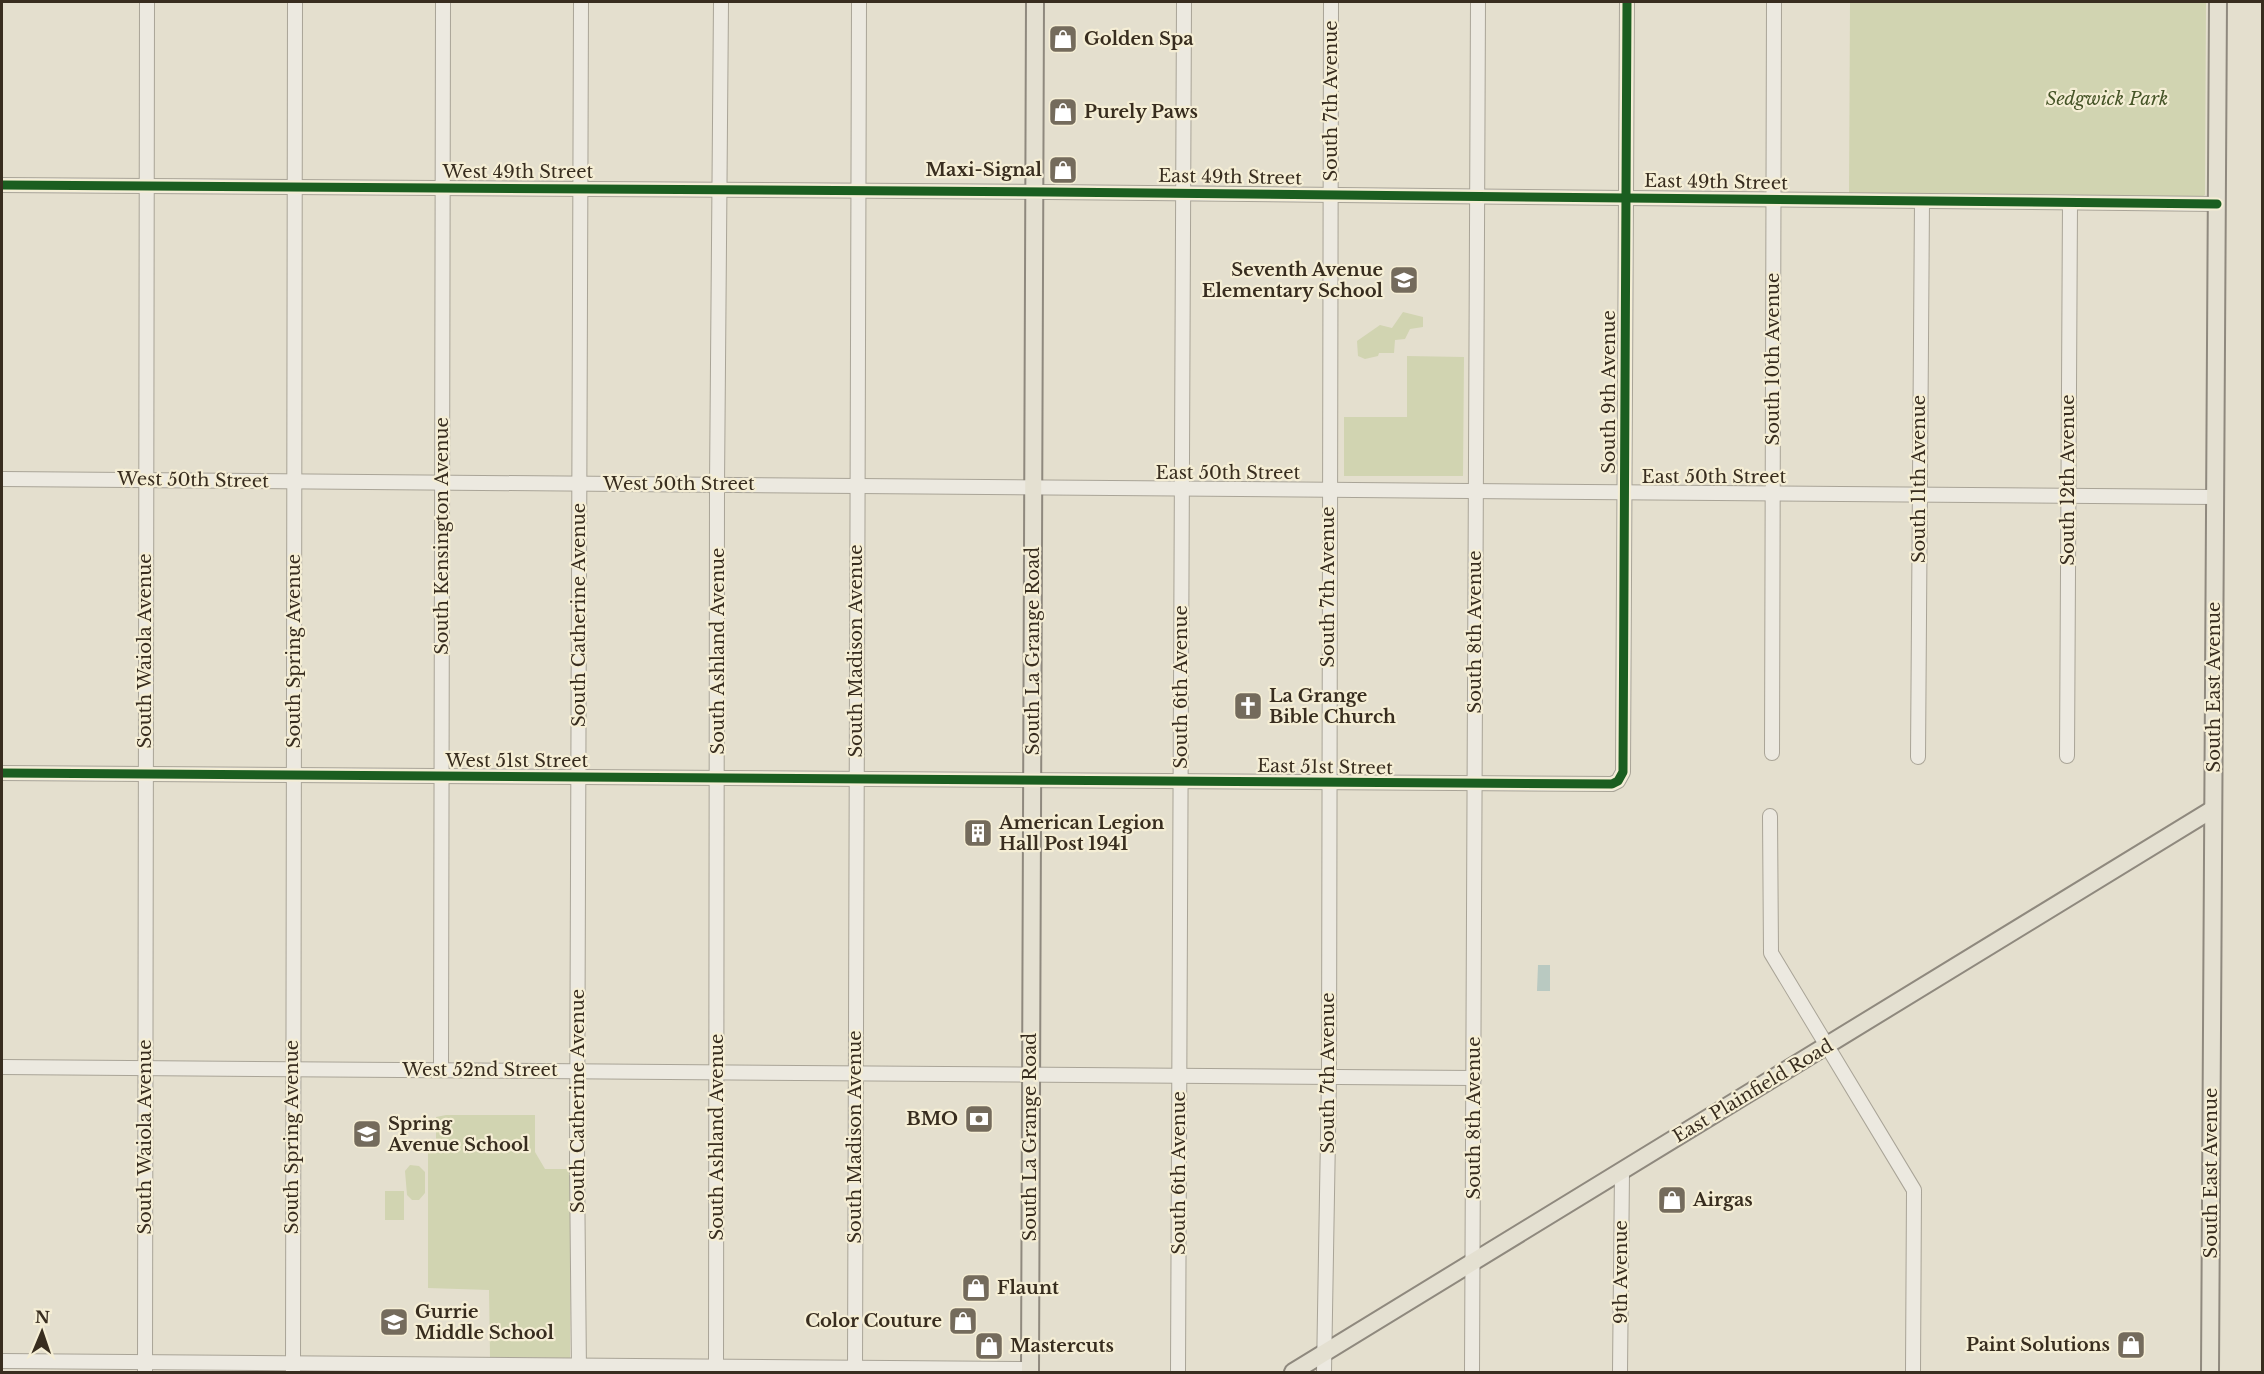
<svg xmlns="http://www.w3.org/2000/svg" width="2264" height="1374" font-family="'Libre Baskerville',serif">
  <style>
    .green { fill: #d1d4b1 }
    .water { fill: #b9c9c1 }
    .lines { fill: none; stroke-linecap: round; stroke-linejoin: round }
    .minor-casing { stroke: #a9a497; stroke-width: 16 }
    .major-casing { stroke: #8f897e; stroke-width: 20 }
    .minor { stroke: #ece9e0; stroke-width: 14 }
    .major { stroke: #e4e0d1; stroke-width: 16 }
    .cycleway-casing { stroke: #f5eed5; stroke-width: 13 }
    .cycleway { stroke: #1b5e20; stroke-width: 9 }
    .labels { text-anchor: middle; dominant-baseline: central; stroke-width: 4.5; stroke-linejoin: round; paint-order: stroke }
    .poi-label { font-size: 18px; font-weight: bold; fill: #382d1f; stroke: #f5eed5; text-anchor: start }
    .park-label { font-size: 18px; font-style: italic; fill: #455427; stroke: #f5eed5 }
    .street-label { font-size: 18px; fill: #382d1f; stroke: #f5eed5 }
  </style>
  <rect width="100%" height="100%" fill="#e4dfce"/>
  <g class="green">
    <polygon points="1850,2 2206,2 2205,195 2199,198 1849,193"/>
    <polygon points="1403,312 1423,317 1423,327 1410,329 1405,339 1395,340 1394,353 1379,353 1378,356 1365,359 1358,356 1357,341 1380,325 1392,328"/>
    <polygon points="1407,356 1464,357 1463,476 1344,476 1344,417 1407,417"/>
    <polygon points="446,1115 535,1115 535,1152 545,1169 571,1169 570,1358 490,1357 489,1290 428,1288 428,1151 436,1151 436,1117"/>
    <polygon points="410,1165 419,1166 425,1172 425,1193 419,1200 412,1200 407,1195 405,1171"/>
    <rect x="385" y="1191" width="19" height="29"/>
  </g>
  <polygon class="water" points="1538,965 1550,965 1550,991 1537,991"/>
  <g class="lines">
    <g class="minor-casing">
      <g id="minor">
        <polyline points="2,185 1049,192 2217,204"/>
        <polyline points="2,479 2215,497"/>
        <polyline points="1772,753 1774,2"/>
        <polyline points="2067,756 2070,203"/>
        <polyline points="1918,757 1922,201"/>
        <polyline points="2,773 1612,784 1618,781 1623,772 1627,2"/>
        <polyline points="1770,816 1771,953 1914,1190 1913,1372"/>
        <polyline points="2,1067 1474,1078"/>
        <polyline points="441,1070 443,2"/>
        <polyline points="2,1361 1030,1369"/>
        <polyline points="145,1372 147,2"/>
        <polyline points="293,1372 295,2"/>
        <polyline points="579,1372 577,1164 581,2"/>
        <polyline points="716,1372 717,484 721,2"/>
        <polyline points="855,1372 859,2"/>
        <polyline points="1178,1372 1184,2"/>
        <polyline points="1324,1372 1329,1076 1331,2"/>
        <polyline points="1472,1372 1478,2"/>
        <polyline points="1620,1372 1622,1171"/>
      </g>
    </g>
    <g class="major-casing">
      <g id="major">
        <polyline points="1030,1372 1035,2"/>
        <polyline points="1293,1372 2213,809"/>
        <polyline points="2210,1372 2218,2"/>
      </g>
    </g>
    <use href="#minor" class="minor"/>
    <use href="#major" class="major"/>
    <g class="cycleway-casing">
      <g id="cycleway">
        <polyline points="2,185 1049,192 2217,204"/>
        <polyline points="2,773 1612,784 1618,781 1623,772 1627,2"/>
      </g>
    </g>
    <use href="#cycleway" class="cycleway"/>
  </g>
  <defs>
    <g id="shop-square" transform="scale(1.5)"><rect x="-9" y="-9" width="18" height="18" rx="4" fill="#746b5c" stroke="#f5eed5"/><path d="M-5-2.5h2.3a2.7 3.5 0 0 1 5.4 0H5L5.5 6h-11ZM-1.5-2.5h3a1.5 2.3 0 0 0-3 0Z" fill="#fff"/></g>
    <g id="school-square" transform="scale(1.5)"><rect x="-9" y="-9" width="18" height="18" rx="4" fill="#746b5c" stroke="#f5eed5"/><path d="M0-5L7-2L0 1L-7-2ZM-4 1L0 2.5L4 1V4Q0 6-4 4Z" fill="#fff"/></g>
    <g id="church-square" transform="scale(1.5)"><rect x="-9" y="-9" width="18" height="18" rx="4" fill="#746b5c" stroke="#f5eed5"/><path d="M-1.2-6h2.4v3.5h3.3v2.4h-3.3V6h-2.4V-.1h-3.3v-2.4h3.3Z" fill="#fff"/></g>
    <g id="building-square" transform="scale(1.5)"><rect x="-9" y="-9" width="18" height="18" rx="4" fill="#746b5c" stroke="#f5eed5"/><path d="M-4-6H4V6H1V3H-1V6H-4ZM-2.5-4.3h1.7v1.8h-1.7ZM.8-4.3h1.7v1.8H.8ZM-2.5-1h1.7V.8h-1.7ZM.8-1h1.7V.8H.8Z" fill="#fff"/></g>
    <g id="bank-square" transform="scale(1.5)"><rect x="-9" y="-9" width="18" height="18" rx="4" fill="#746b5c" stroke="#f5eed5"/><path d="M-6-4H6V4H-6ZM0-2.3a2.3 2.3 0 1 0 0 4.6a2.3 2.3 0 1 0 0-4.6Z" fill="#fff"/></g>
  </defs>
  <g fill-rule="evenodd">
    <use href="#shop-square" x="1063" y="39"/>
    <use href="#shop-square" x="1063" y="112"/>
    <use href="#shop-square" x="1063" y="170"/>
    <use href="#school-square" x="1404" y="280"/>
    <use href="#church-square" x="1248" y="706"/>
    <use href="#building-square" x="978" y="833"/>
    <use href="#bank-square" x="979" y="1119"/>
    <use href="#school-square" x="367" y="1134"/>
    <use href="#shop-square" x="1672" y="1200"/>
    <use href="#shop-square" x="976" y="1288"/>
    <use href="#shop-square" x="963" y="1321"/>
    <use href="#school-square" x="394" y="1322"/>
    <use href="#shop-square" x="2131" y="1345"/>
    <use href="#shop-square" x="989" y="1346"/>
  </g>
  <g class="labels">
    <g class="poi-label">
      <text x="1084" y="39">Golden Spa</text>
      <text x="1084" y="112">Purely Paws</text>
      <text x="1042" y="170" text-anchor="end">Maxi-Signal</text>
      <text x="1383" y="270" text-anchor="end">Seventh Avenue<tspan x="1383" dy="21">Elementary School</tspan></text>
      <text x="1269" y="696">La Grange<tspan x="1269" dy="21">Bible Church</tspan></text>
      <text x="999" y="823">American Legion<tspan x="999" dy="21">Hall Post 1941</tspan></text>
      <text x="958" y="1119" text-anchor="end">BMO</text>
      <text x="388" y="1124">Spring<tspan x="388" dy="21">Avenue School</tspan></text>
      <text x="1693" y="1200">Airgas</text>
      <text x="997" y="1288">Flaunt</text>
      <text x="415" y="1312">Gurrie<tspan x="415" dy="21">Middle School</tspan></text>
      <text x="942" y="1321" text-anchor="end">Color Couture</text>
      <text x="2110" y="1345" text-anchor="end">Paint Solutions</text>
      <text x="1010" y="1346">Mastercuts</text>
    </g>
    <g class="park-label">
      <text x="2107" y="99">Sedgwick Park</text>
    </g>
    <g class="street-label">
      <text transform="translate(1331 101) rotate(-90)">South 7th Avenue</text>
      <text x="518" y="172">West 49th Street</text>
      <text transform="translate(1230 177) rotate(1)">East 49th Street</text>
      <text transform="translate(1716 182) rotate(1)">East 49th Street</text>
      <text transform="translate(1773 359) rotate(-90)">South 10th Avenue</text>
      <text transform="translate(1609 392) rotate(-90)">South 9th Avenue</text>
      <text x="1228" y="473">East 50th Street</text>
      <text x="1714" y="477">East 50th Street</text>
      <text transform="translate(1919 479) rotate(-90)">South 11th Avenue</text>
      <text transform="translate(193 480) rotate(1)">West 50th Street</text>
      <text transform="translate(2068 480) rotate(-90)">South 12th Avenue</text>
      <text x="679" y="484">West 50th Street</text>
      <text transform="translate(442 536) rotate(-90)">South Kensington Avenue</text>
      <text transform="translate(1328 587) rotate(-90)">South 7th Avenue</text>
      <text transform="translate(579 615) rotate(-90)">South Catherine Avenue</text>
      <text transform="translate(1475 632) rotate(-90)">South 8th Avenue</text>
      <text transform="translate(145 651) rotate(-90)">South Waiola Avenue</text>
      <text transform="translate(294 651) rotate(-90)">South Spring Avenue</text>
      <text transform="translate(718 651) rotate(-90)">South Ashland Avenue</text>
      <text transform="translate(856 651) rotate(-90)">South Madison Avenue</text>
      <text transform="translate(1033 651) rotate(-90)">South La Grange Road</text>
      <text transform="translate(1181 687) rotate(-90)">South 6th Avenue</text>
      <text transform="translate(2214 687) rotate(-90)">South East Avenue</text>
      <text x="517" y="761">West 51st Street</text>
      <text transform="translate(1325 767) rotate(1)">East 51st Street</text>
      <text x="480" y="1070">West 52nd Street</text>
      <text transform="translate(1328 1073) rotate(-90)">South 7th Avenue</text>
      <text transform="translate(1753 1091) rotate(-31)">East Plainfield Road</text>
      <text transform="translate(578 1101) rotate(-90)">South Catherine Avenue</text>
      <text transform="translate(1474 1118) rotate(-90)">South 8th Avenue</text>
      <text transform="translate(145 1137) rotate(-90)">South Waiola Avenue</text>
      <text transform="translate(292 1137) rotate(-90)">South Spring Avenue</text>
      <text transform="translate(717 1137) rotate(-90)">South Ashland Avenue</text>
      <text transform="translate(855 1137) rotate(-90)">South Madison Avenue</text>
      <text transform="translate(1030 1137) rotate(-90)">South La Grange Road</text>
      <text transform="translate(1179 1173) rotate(-90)">South 6th Avenue</text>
      <text transform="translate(2211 1173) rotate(-90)">South East Avenue</text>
      <text transform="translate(1621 1272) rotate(-90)">9th Avenue</text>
    </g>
  </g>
  <rect width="2264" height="1374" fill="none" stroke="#382d1f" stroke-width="6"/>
  <g transform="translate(42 1332) rotate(2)" stroke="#f5eed5" stroke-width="4.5" paint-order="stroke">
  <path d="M0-4.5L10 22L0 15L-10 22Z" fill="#382d1f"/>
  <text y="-9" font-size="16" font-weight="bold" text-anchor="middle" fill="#382d1f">N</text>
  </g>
</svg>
